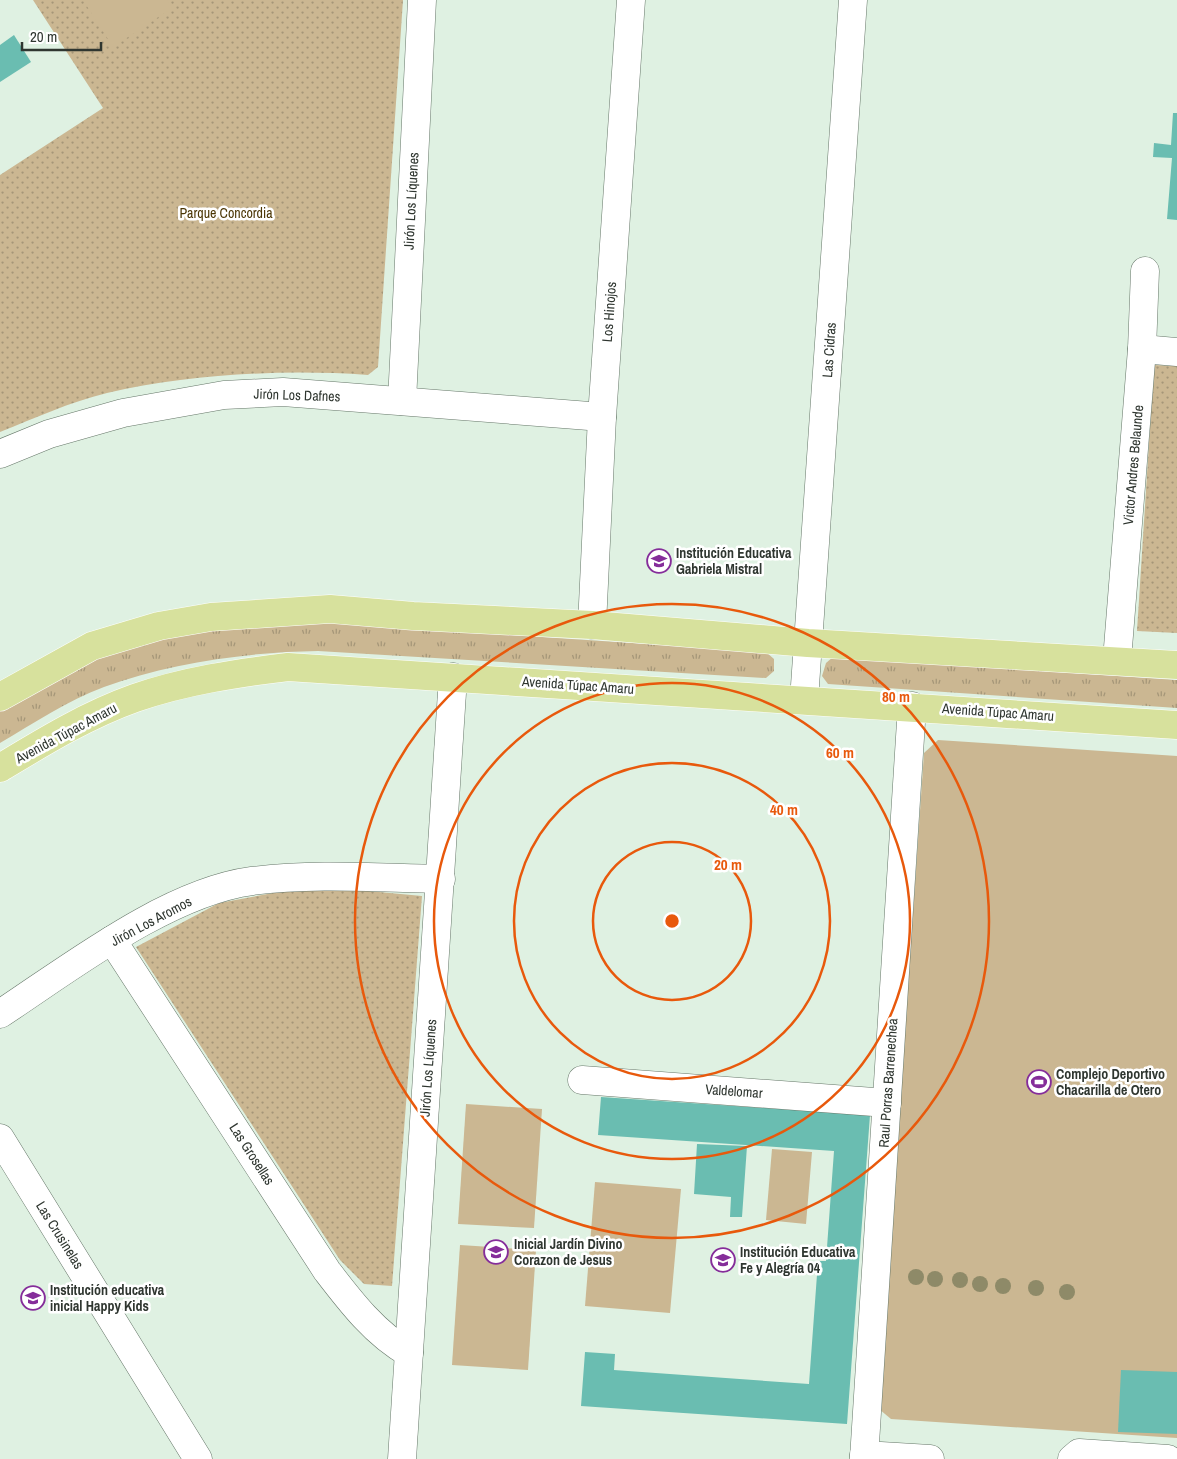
<svg xmlns="http://www.w3.org/2000/svg" width="1177" height="1459" font-family="'Archivo Narrow',sans-serif">
  <style>
    .grass { fill: url(#grass-tufts) }
    .park { fill: url(#park-dots) }
    .pitch { fill: #cbb792 }
    .building { fill: #6abdb1 }
    .lines { fill: none; stroke-linecap: round; stroke-linejoin: round }
    .minor-casing { stroke: #667769; stroke-width: 29 }
    .major-casing { stroke: #fff; stroke-width: 29 }
    .minor { stroke: #fff; stroke-width: 28 }
    .major { stroke: #d7e19d; stroke-width: 28 }
    .tree { fill: #8e8a68 }
    .ring { fill: none; stroke: #e8590c; stroke-width: 2.5 }
    .labels { text-anchor: middle; dominant-baseline: central; stroke-width: 5; stroke-linejoin: round; paint-order: stroke }
    .street-label { font-size: 14px; fill: #2f3630; stroke: #fff }
    .park-label { font-size: 14px; fill: #4b3605; stroke: #fff }
    .poi-label { font-size: 14px; font-weight: bold; fill: #2f3630; stroke: #fff; text-anchor: start }
    .centre { fill: #e8590c; stroke: #fff; stroke-width: 2.5 }
    .ring-label { font-size: 15px; text-anchor: middle; font-weight: bold; fill: #e8590c; stroke: #fff; stroke-width: 5; stroke-linejoin: round; paint-order: stroke }
  </style>
  <defs>
    <pattern id="grass-tufts" width="24" height="20" patternUnits="userSpaceOnUse" patternTransform="scale(1.25)"><rect width="24" height="20" fill="#cbb792"/><path d="M3 7l-1-3M5 7V3M7 7l1-3M15 17l-1-3M17 17v-4M19 17l1-3" fill="none" stroke="#a59678"/></pattern>
    <pattern id="park-dots" width="8" height="8" patternUnits="userSpaceOnUse" patternTransform="scale(1.25)"><rect width="8" height="8" fill="#cbb792"/><path d="M2 2h.1M6 6h.1" fill="none" stroke="#a59678" stroke-width="1.8" stroke-linecap="round"/></pattern>
  </defs>
  <rect width="100%" height="100%" fill="#dff1e2"/>
  <g class="grass">
    <path d="M 333,623 L 766,652 L 774,659 L 774,671 L 766,678 L 318,651 C 248,652 169,663 104,687 C 67,701 34,723 0,743 L 0,710 L 92,658 L 139,643 L 239,625 Z"/>
    <polygon points="833,657 1177,680 1177,708 828,684 822,676 826,663"/>
  </g>
  <g class="park">
    <path d="M 33,0 L 403,0 L 378,367 L 368,375 C 283,369 190,374 107,393 C 70,402 35,418 0,432 L 0,175 L 103,108 Z"/>
    <polygon points="1154,365 1177,366 1177,633 1137,631"/>
    <polygon points="347,889 422,896 392,1286 364,1284 340,1260 136,947 219,903 289,890"/>
  </g>
  <g class="pitch">
    <polygon points="83,0 167,0 172,8 113,47"/>
    <polygon points="938,740 1177,756 1177,1438 891,1419 879,1409 924,753"/>
    <polygon points="466,1104 542,1109 534,1228 458,1224"/>
    <polygon points="772,1149 812,1152 806,1224 766,1220"/>
    <polygon points="595,1182 681,1189 670,1313 585,1306"/>
    <polygon points="460,1245 536,1250 528,1370 452,1365"/>
  </g>
  <g class="building">
    <polygon points="14,35 31,62 0,82 0,45"/>
    <polygon points="1173,113 1177,113 1177,220 1167,219 1172,158 1153,157 1154,143 1171,145"/>
    <polygon points="601,1097 870,1115 847,1424 581,1406 585,1352 615,1354 614,1370 809,1384 818,1261 826,1261 834,1151 598,1135"/>
    <polygon points="697,1144 747,1146 742,1217 730,1217 731,1197 694,1194"/>
    <polygon points="1121,1370 1177,1372 1177,1434 1118,1432"/>
  </g>
  <g class="lines">
    <g class="minor-casing">
      <g id="minor">
        <polyline points="1142,349 1177,352"/>
        <polyline points="402,401 422,0"/>
        <polyline points="0,454 49,434 123,413 224,395 283,392 602,417"/>
        <polyline points="592,625 602,417 631,0"/>
        <polyline points="1117,660 1142,349 1145,271"/>
        <polyline points="804,700 853,0"/>
        <path d="M 112,940 L 327,1271 C 350,1301 375,1334 409,1353"/>
        <path d="M 0,1014 C 70,968 168,892 252,881 C 315,873 378,878 441,879"/>
        <polyline points="582,1080 887,1103"/>
        <polyline points="0,1138 198,1459"/>
        <polyline points="864,1455 930,1459"/>
        <polyline points="402,1459 453,677"/>
        <polyline points="864,1459 912,706"/>
        <polyline points="1072,1459 1079,1453 1168,1459"/>
      </g>
    </g>
    <g class="major-casing">
      <g id="major">
        <polyline points="0,697 92,646 159,626 211,617 330,609 413,616 592,625 808,643 1177,665"/>
        <path d="M 0,768 C 43,742 87,715 135,698 C 184,681 237,673 288,667 L 1177,725"/>
      </g>
    </g>
    <use href="#minor" class="minor"/>
    <use href="#major" class="major"/>
  </g>
  <g class="tree">
    <circle cx="916" cy="1277" r="8"/>
    <circle cx="935" cy="1279" r="8"/>
    <circle cx="960" cy="1280" r="8"/>
    <circle cx="980" cy="1284" r="8"/>
    <circle cx="1003" cy="1286" r="8"/>
    <circle cx="1036" cy="1288" r="8"/>
    <circle cx="1067" cy="1292" r="8"/>
  </g>
  <g class="ring">
    <circle cx="672" cy="921" r="79"/>
    <circle cx="672" cy="921" r="158"/>
    <circle cx="672" cy="921" r="238"/>
    <circle cx="672" cy="921" r="317"/>
  </g>
  <defs>
    <g id="school-ring" transform="scale(1.25)"><circle r="9.5" fill="#fff" stroke="#852d9a" stroke-width="1.5"/><path d="M0-5L7-2L0 1L-7-2ZM-4 1L0 2.5L4 1V4Q0 6-4 4Z" fill="#852d9a"/></g>
    <g id="stadium-ring" transform="scale(1.25)"><circle r="9.5" fill="#fff" stroke="#852d9a" stroke-width="1.5"/><path d="M0-5a6.5 5 0 1 0 0 10a6.5 5 0 1 0 0-10ZM-3.5-1.8h7v3.6h-7Z" fill="#852d9a"/></g>
  </defs>
  <g fill-rule="evenodd">
    <use href="#school-ring" x="659" y="561"/>
    <use href="#stadium-ring" x="1039" y="1082"/>
    <use href="#school-ring" x="496" y="1252"/>
    <use href="#school-ring" x="723" y="1260"/>
    <use href="#school-ring" x="33" y="1298"/>
  </g>
  <g class="labels">
    <g class="street-label">
      <text transform="translate(411 201) rotate(-87)">Jirón Los Líquenes</text>
      <text transform="translate(609 312) rotate(-86)">Los Hinojos</text>
      <text transform="translate(829 350) rotate(-86)">Las Cidras</text>
      <text transform="translate(297 395) rotate(2)">Jirón Los Dafnes</text>
      <text transform="translate(1133 465) rotate(-85)">Victor Andres Belaunde</text>
      <text transform="translate(578 685) rotate(4)">Avenida Túpac Amaru</text>
      <text transform="translate(998 712) rotate(4)">Avenida Túpac Amaru</text>
      <text transform="translate(66 733) rotate(-28)">Avenida Túpac Amaru</text>
      <text transform="translate(151 921) rotate(-28)">Jirón Los Aromos</text>
      <text transform="translate(428 1068) rotate(-86)">Jirón Los Líquenes</text>
      <text transform="translate(888 1083) rotate(-86)">Raul Porras Barrenechea</text>
      <text transform="translate(734 1091) rotate(4)">Valdelomar</text>
      <text transform="translate(252 1154) rotate(57)">Las Grosellas</text>
      <text transform="translate(60 1235) rotate(58)">Las Crusinelas</text>
    </g>
    <g class="park-label">
      <text x="226" y="213">Parque Concordia</text>
    </g>
    <g class="poi-label">
      <text x="676" y="553">Institución Educativa<tspan x="676" dy="16">Gabriela Mistral</tspan></text>
      <text x="1056" y="1074">Complejo Deportivo<tspan x="1056" dy="16">Chacarilla de Otero</tspan></text>
      <text x="514" y="1244">Inicial Jardín Divino<tspan x="514" dy="16">Corazon de Jesus</tspan></text>
      <text x="740" y="1252">Institución Educativa<tspan x="740" dy="16">Fe y Alegría 04</tspan></text>
      <text x="50" y="1290">Institución educativa<tspan x="50" dy="16">inicial Happy Kids</tspan></text>
    </g>
  </g>
  <circle cx="672" cy="921" r="8" class="centre"/>
  <g class="ring-label">
    <text x="896" y="702">80 m</text>
    <text x="840" y="758">60 m</text>
    <text x="784" y="815">40 m</text>
    <text x="728" y="870">20 m</text>
  </g>
  <path d="M22 42v8h79v-8" fill="none" stroke="#2f3630" stroke-width="2.5"/>
  <text x="30" y="42" font-size="15" fill="#2f3630" stroke="#ffffff" stroke-width="4" paint-order="stroke">20 m</text>
</svg>
